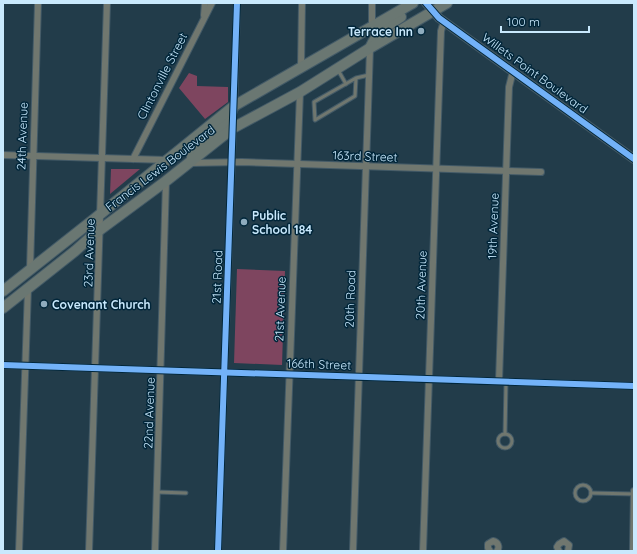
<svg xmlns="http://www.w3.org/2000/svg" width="637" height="554" font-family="Quicksand,sans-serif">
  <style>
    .green { fill: #7e455f }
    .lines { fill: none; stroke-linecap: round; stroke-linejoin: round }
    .service-casing { stroke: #435a67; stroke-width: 5 }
    .minor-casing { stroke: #435a67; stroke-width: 8 }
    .tertiary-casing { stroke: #435a67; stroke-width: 10 }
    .primary-casing { stroke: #435a67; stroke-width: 12 }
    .service { stroke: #70776f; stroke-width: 3 }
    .minor { stroke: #70776f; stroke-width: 6 }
    .tertiary { stroke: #70776f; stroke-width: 8 }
    .primary { stroke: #6a7772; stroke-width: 10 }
    .cycleway-casing { stroke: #01263a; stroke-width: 8 }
    .cycleway { stroke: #73b2f8; stroke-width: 6 }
    .poi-dot { fill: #8facbe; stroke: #01263a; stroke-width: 1.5 }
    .labels { text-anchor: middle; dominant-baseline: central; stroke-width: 3; stroke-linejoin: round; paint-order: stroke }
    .poi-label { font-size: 12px; font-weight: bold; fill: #c9e9fd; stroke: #01263a; text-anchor: start }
    .street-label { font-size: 12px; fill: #c9e9fd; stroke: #01263a }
  </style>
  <rect width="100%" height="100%" fill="#223c4a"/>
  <g class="green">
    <polygon points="189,73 197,76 197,86 228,87 228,102 205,119 179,88"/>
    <polygon points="111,169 140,169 110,194"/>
    <polygon points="237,269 285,271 282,365 234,363"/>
  </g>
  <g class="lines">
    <g class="service-casing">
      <g id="service">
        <polyline points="338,70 346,84"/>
        <polyline points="356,78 355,96 315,120 314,102 356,78 369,75"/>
        <circle cx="505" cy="441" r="7"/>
        <polyline points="505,434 506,382"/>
        <circle cx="583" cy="493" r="8"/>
        <polyline points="157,492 186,493"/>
        <polyline points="591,493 634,494"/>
      </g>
    </g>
    <g class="minor-casing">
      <g id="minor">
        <polyline points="204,15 205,3"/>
        <polyline points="372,26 372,3"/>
        <polyline points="301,68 302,3"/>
        <polyline points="234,108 237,3"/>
        <polyline points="3,155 167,160"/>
        <polyline points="133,159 212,3"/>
        <polyline points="189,163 242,162 541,172"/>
        <polyline points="30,269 38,3"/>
        <polyline points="3,365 634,386"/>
        <polyline points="499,381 509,87 513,71"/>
        <polyline points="19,551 28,288"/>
        <polyline points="89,551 107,3"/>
        <polyline points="155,551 166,181"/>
        <polyline points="218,551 233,127"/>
        <polyline points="283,551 300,92"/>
        <polyline points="353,551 370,48"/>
        <polyline points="423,551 441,31 444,21"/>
        <path d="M 490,551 L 488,548 L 488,544 L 493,541 C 498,542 500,547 497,551"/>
        <polyline points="559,551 557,547 559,544 564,541 569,545 568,551"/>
        <polyline points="633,551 634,491"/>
      </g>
    </g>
    <g class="tertiary-casing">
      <polyline id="tertiary" points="426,3 439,18 634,159"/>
    </g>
    <g class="primary-casing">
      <g id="primary">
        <path d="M 371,46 C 377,33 389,24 401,17"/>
        <polyline points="192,157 194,152 207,138 228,121 233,108"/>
        <polyline points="3,291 93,220 234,106 413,3"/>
        <polyline points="3,308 75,251 93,235 166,181 233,128 300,92 370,48 447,3"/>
      </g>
    </g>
    <use href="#service" class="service"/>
    <use href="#minor" class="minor"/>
    <use href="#tertiary" class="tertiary"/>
    <use href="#primary" class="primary"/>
    <g class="cycleway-casing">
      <g id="cycleway">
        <polyline points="426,3 439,18 634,159"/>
        <polyline points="3,365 634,386"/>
        <polyline points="218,551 237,3"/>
      </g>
    </g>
    <use href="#cycleway" class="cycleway"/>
  </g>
  <g class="poi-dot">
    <circle cx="421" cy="31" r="4"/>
    <circle cx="244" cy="222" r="4"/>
    <circle cx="44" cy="304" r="4"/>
  </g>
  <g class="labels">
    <g class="poi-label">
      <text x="413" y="31" text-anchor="end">Terrace Inn</text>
      <text x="252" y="215">Public<tspan x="252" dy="14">School 184</tspan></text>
      <text x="52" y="304">Covenant Church</text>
    </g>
    <g class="street-label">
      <text transform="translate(535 73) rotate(36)">Willets Point Boulevard</text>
      <text transform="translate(162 76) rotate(-63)">Clintonville Street</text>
      <text transform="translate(22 136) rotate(-88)">24th Avenue</text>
      <text transform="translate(365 156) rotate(2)">163rd Street</text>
      <text transform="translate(160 168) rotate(-37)">Francis Lewis Boulevard</text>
      <text transform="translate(493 226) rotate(-88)">19th Avenue</text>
      <text transform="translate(89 253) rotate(-88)">23rd Avenue</text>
      <text transform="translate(217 277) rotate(-88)">21st Road</text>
      <text transform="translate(421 285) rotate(-88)">20th Avenue</text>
      <text transform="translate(350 299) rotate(-88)">20th Road</text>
      <text transform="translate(280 309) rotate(-88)">21st Avenue</text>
      <text transform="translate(319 364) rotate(2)">166th Street</text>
      <text transform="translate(149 413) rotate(-88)">22nd Avenue</text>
    </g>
  </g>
  <rect width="637" height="554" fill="none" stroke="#c9e9fd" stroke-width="8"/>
  <path d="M501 26v6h88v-6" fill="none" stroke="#c9e9fd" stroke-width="2"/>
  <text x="507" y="26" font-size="12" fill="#c9e9fd" stroke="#01263a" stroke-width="3" paint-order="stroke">100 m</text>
</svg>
